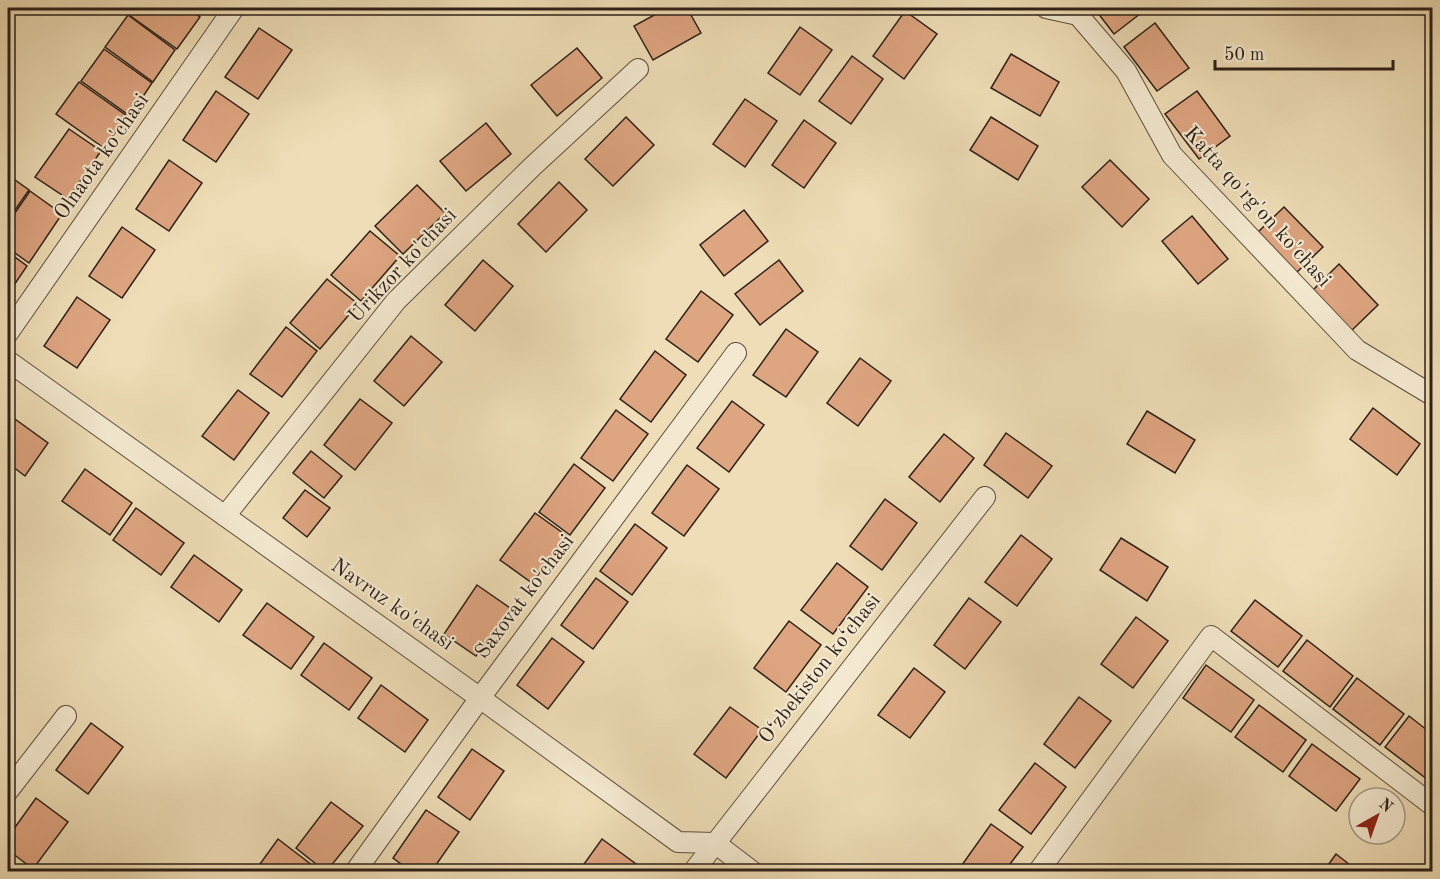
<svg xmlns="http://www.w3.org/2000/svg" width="1440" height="879" font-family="'Old Standard TT',serif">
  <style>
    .building { fill: #dea581; stroke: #2e2019; stroke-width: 1.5 }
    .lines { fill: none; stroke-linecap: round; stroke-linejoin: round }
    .street-casing { stroke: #5e4f40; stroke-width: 22 }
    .street { stroke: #f4e9d0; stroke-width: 20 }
    .labels { text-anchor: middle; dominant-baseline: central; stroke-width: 4.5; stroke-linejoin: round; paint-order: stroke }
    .street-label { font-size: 21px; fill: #2e2019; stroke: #f4e9d0 }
  </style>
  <rect width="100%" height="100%" fill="#eeddb6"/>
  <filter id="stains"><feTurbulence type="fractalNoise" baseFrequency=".00333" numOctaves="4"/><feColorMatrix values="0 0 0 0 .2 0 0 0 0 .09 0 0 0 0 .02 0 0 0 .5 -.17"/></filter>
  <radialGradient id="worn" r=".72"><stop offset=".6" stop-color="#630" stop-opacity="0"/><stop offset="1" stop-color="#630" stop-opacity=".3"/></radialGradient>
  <g class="building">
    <polygon points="134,8 187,8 200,17 177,49 129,15"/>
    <polygon points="667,8 687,8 701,33 653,60 634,26"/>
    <polygon points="1094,8 1143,8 1145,10 1114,34"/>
    <polygon points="905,11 937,34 904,79 873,56"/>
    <polygon points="128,15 175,50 153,82 105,47"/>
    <polygon points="1155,23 1189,68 1157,91 1124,47"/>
    <polygon points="800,27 832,50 800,95 768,73"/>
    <polygon points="259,28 292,50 258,99 225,77"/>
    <polygon points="577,48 602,78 557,116 531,85"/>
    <polygon points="104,49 152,83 130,116 81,81"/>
    <polygon points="1011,54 1059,82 1040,116 991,88"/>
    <polygon points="852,56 883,79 851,124 819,101"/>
    <polygon points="79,82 127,116 104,148 56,114"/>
    <polygon points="216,91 249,114 216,162 183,140"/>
    <polygon points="1197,91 1230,136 1199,159 1165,114"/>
    <polygon points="745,99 777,121 745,167 713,144"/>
    <polygon points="626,117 654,145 613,186 585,159"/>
    <polygon points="991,117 1038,146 1018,180 970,150"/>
    <polygon points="804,120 836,143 804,188 772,165"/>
    <polygon points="486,123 511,154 466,191 440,161"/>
    <polygon points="69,129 101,151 68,199 35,177"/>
    <polygon points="169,160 202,183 169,231 136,209"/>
    <polygon points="1110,160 1149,199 1122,227 1082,187"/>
    <polygon points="8,175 29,190 8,220"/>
    <polygon points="559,182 587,210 546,252 518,224"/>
    <polygon points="417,185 445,213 403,254 375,226"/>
    <polygon points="30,191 62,214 29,263 8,248 8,223"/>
    <polygon points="1284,207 1323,247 1295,274 1256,234"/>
    <polygon points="744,210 768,241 724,276 700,245"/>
    <polygon points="1192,216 1228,259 1198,284 1162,241"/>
    <polygon points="122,227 155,250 122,298 89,276"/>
    <polygon points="370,231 400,256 361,301 331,275"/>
    <polygon points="8,252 27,266 8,294"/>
    <polygon points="483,260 513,286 475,331 445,305"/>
    <polygon points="779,260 803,291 760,325 735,294"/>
    <polygon points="1339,264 1378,305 1350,332 1311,292"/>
    <polygon points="327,279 358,304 320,349 290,323"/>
    <polygon points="701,291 733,315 698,362 666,339"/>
    <polygon points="77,297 110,320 77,368 44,346"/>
    <polygon points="286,327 317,351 282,397 250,374"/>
    <polygon points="786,329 818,352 786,397 753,375"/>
    <polygon points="411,336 442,362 404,406 374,381"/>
    <polygon points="655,351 686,375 651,422 620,399"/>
    <polygon points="860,358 891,381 858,426 827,403"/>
    <polygon points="238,390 269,413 234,460 202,436"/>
    <polygon points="360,399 392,423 355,470 324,445"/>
    <polygon points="732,401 764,425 729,472 697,448"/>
    <polygon points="1373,408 1420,444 1397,475 1350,439"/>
    <polygon points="616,410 648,434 613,481 581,458"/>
    <polygon points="1147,411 1195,440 1175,473 1127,444"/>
    <polygon points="8,414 48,443 25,476 8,463"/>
    <polygon points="1006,433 1052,466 1028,498 984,465"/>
    <polygon points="944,434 974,458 940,502 909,477"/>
    <polygon points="311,451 342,476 324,498 293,473"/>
    <polygon points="574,464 605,488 570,535 539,512"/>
    <polygon points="687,465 719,489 684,536 652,513"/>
    <polygon points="85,469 132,503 110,535 62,501"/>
    <polygon points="305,490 330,508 307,537 283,518"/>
    <polygon points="885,499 917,523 882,570 850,546"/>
    <polygon points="136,508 184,543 161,575 113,540"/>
    <polygon points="535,513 567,536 532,583 500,560"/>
    <polygon points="635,524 667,548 632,595 600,571"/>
    <polygon points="1021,535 1052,559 1017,606 985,582"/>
    <polygon points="1121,538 1168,567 1147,601 1100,570"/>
    <polygon points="194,555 242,590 219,622 171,587"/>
    <polygon points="837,563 868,587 833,634 801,610"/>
    <polygon points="596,578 628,602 593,649 561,625"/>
    <polygon points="477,585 510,608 476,656 444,634"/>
    <polygon points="969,598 1001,622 965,669 934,645"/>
    <polygon points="1255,600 1302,636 1278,667 1231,631"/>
    <polygon points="267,603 314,637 291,669 243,635"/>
    <polygon points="1136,617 1168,641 1133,688 1101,664"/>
    <polygon points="789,621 821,645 786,692 754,668"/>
    <polygon points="552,638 584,662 548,709 517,685"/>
    <polygon points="1307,640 1353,676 1330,707 1283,671"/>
    <polygon points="324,643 372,678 349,710 301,675"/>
    <polygon points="1206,665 1254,700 1231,732 1183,698"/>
    <polygon points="914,668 945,692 910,738 878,715"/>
    <polygon points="1357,678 1404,714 1380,745 1333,709"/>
    <polygon points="381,685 428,720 405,752 358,718"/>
    <polygon points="1079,697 1111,721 1075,768 1044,744"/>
    <polygon points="1259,705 1306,740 1283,772 1235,737"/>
    <polygon points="730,707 762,730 726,778 694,754"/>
    <polygon points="1409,716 1432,734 1432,783 1385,747"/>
    <polygon points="91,723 123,747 88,794 56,770"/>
    <polygon points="1312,744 1360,779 1336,811 1289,776"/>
    <polygon points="472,749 504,771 470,820 438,797"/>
    <polygon points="1035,763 1066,787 1031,834 999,810"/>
    <polygon points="36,798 68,822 33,869 8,850 8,837"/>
    <polygon points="331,802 363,826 326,872 296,848"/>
    <polygon points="426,810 459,832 431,872 412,872 393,858"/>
    <polygon points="991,824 1023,847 1004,872 957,872"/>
    <polygon points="278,839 321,872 255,871"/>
    <polygon points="602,839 647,872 579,871"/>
    <polygon points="1336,854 1359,872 1323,872"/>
  </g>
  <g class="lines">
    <g class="street-casing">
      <g id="street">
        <polyline points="1046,8 1078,15 1126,71 1172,155 1357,350 1432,395"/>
        <polyline points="8,333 234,8"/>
        <polyline points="8,361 480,698 678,842 715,843 753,872"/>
        <polyline points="225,516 396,301 533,166 638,69"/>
        <polyline points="8,791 66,716"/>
        <polyline points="355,872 480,698 736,353"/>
        <polyline points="693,872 985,497"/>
        <polyline points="1038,872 1211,636 1432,805"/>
      </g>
    </g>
    <use href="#street" class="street"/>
  </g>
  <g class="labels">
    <g class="street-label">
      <text transform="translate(102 157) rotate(-55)">Olnaota ko'chasi</text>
      <text transform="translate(1257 207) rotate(48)">Katta qo'rg'on ko'chasi</text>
      <text transform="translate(403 266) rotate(-47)">Urikzor ko'chasi</text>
      <text transform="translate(525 597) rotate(-53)">Saxovat ko'chasi</text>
      <text transform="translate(392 605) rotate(35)">Navruz ko'chasi</text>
      <text transform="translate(820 669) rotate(-52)">O‘zbekiston ko‘chasi</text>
    </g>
  </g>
  <rect width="1440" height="879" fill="none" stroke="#eeddb6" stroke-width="30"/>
  <rect x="9" y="9" width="1422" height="861" fill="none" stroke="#2e2019" stroke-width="3"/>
  <rect x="15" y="15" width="1410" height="849" fill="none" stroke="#2e2019" stroke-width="1.5"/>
  <g transform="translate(1377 816) rotate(40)"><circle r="28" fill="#f4e9d0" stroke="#a59987" stroke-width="1.5"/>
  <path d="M0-4.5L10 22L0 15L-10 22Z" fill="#8f2418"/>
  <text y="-9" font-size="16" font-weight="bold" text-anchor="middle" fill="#2e2019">N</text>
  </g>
  <path d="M1215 60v9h178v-9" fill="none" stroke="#2e2019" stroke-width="3"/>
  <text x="1224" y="60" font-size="18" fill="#2e2019" stroke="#f4e9d0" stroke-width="4.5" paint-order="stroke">50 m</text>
  <rect width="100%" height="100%" filter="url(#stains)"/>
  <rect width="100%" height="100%" fill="url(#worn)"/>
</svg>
